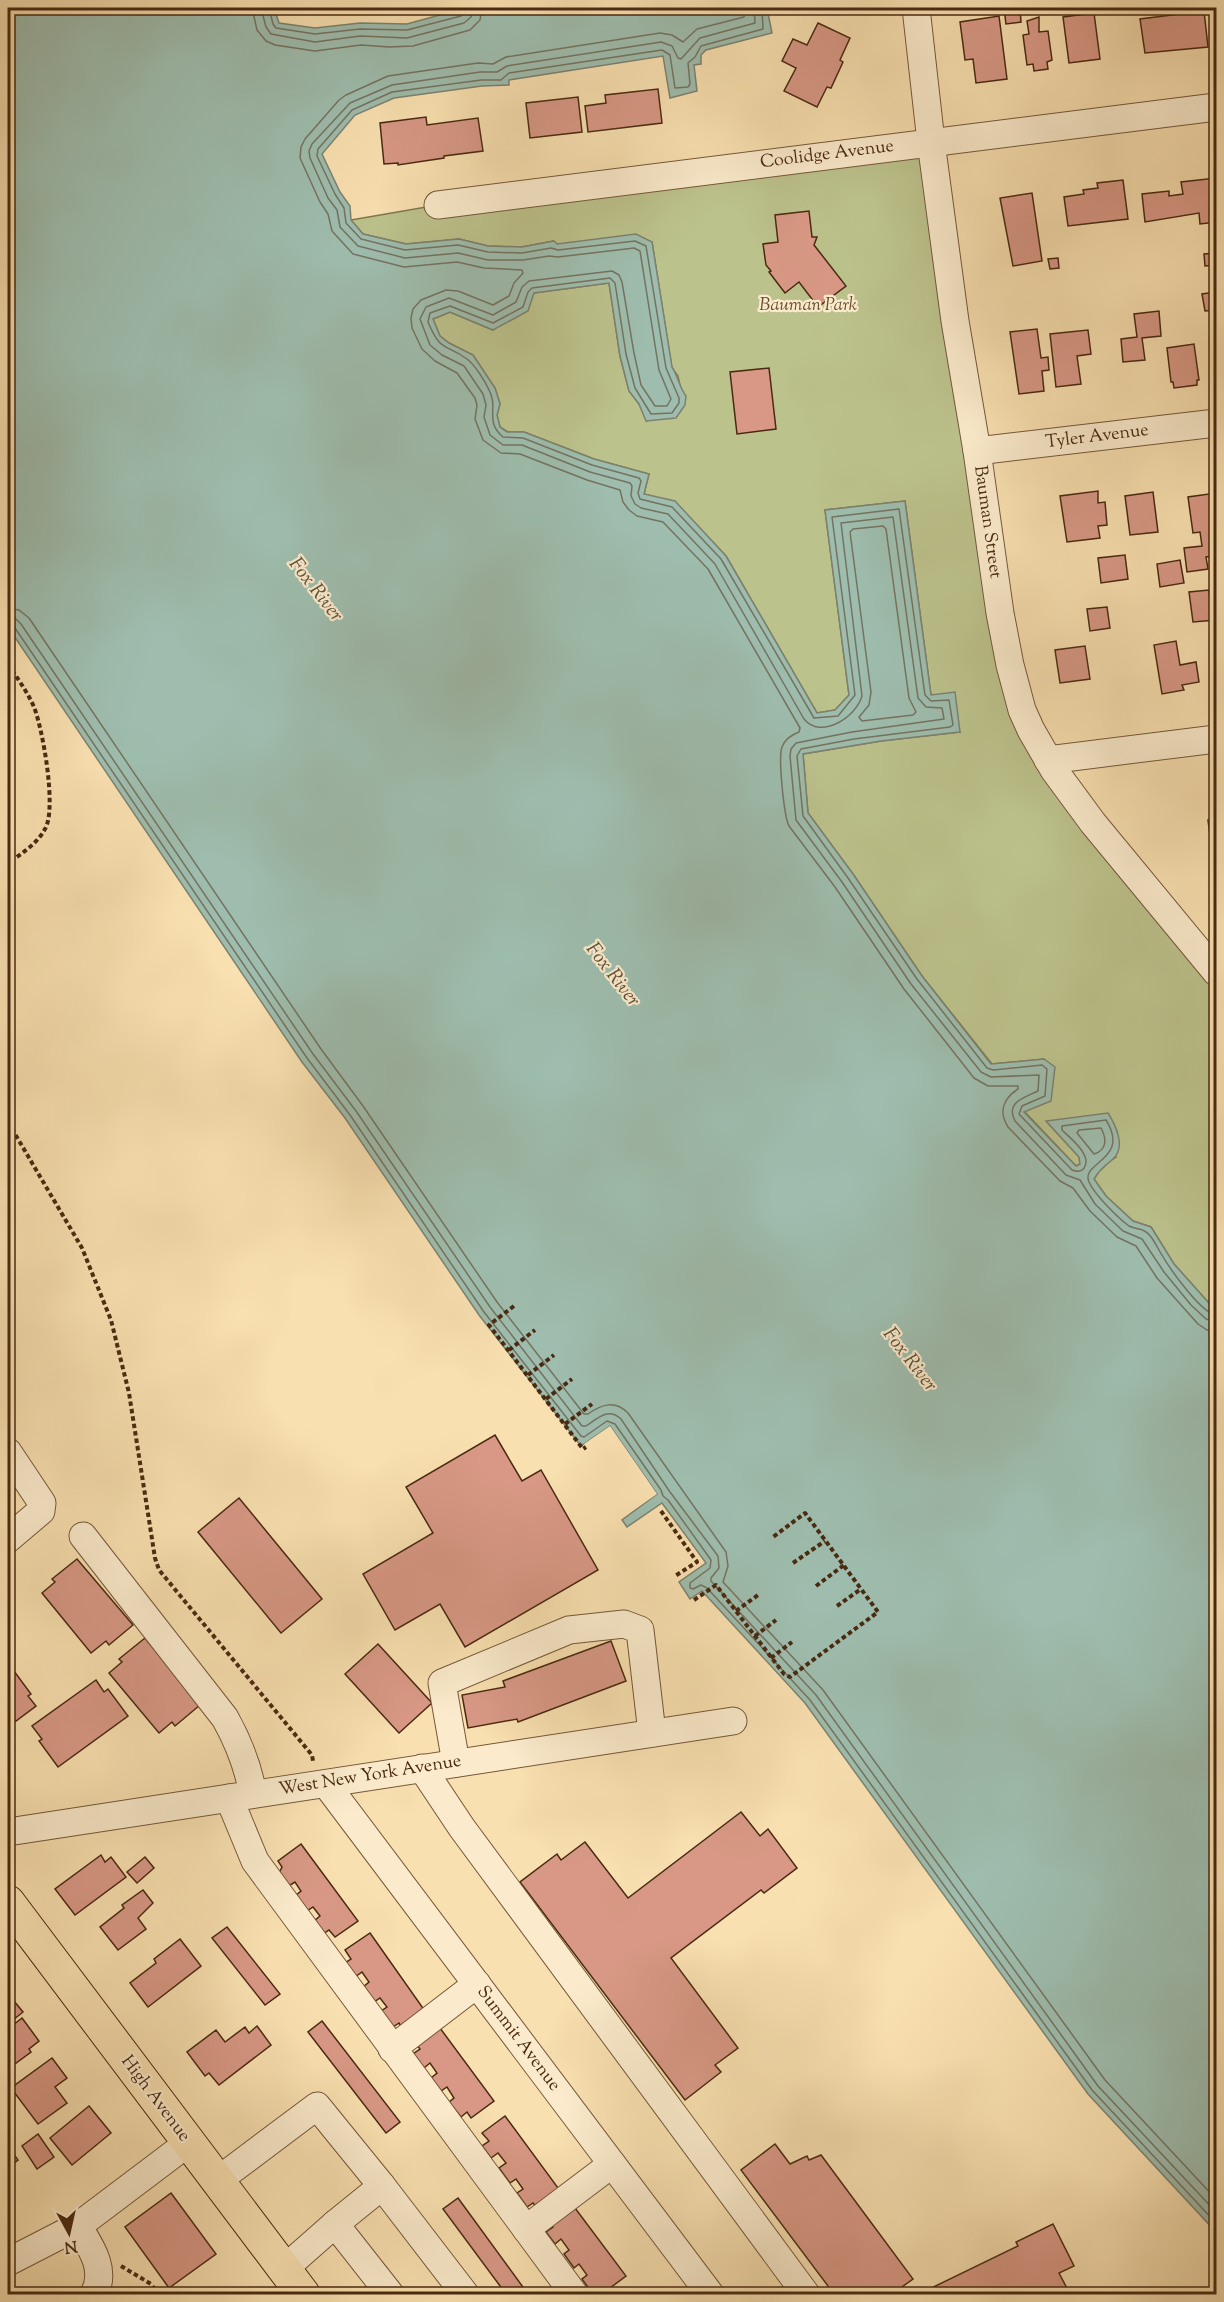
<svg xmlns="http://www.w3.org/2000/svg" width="1224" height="2302" font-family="'Sorts Mill Goudy',serif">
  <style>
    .green { fill: #bcc28c; stroke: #82764e; stroke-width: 1.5 }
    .water { fill: #9ebdae; stroke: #7c826f; stroke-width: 1.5 }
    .pier { fill: #f9e0b0 }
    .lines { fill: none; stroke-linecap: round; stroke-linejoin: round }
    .shore { stroke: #747360; stroke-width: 1.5 }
    .building { fill: #d89885; stroke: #492911; stroke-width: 1.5 }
    .minor-casing { stroke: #755739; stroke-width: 29 }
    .major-casing { stroke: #492911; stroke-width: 35 }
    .path { stroke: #492911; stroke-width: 4; stroke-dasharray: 4.5 3; stroke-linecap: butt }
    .minor { stroke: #fbebcc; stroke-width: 27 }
    .major { stroke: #f9e0b0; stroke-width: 33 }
    .labels { text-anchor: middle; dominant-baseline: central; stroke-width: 4.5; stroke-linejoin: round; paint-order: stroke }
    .street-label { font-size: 18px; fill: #492911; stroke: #fbebcc }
    .park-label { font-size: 18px; font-style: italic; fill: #664f30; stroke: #fbebcc }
    .water-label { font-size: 20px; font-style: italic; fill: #5e4e38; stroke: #fbebcc }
  </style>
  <rect width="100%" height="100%" fill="#f9e0b0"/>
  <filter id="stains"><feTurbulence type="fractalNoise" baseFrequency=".00333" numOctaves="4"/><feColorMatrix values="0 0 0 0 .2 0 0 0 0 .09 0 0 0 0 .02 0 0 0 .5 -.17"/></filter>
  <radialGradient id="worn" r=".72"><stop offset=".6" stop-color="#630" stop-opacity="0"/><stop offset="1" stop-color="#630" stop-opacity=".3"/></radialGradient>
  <polygon class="green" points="931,142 1022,710 1216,972 1216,1311 1174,1264 1151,1227 1133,1221 1106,1196 1094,1179 1101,1167 1116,1157 1047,1122 1079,1157 1080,1164 1076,1166 1024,1111 1044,1059 992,1064 922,976 853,874 808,813 803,754 881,741 960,732 931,695 905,501 825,510 849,695 835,710 817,713 726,556 675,502 644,494 649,474 594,459 524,432 508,432 500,427 497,415 500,404 495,388 473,355 449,343 440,336 433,319 450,312 493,330 533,293 609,283 620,356 629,391 639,404 647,421 681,390 678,376 672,368 652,242 556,244 553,241 522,247 488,246 459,239 406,244 363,234 351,220 438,205"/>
  <path class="water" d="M 8,8 L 274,8 L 279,23 L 315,28 L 360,23 L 407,24 L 465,8 L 767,8 L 772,33 L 706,50 L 701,55 L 701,64 L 694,65 L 697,91 L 670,98 L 663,56 L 509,80 L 509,85 L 482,86 L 394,98 L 355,115 L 322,154 L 340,192 L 350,206 L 351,220 L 363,234 L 406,244 L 459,239 L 488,246 L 522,247 L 554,241 L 557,244 L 636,234 L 652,242 L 672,367 C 678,376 679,387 686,396 L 685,405 L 676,418 L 646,421 L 639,404 L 629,391 L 620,356 L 609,283 L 534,293 L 528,311 L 493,330 L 450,312 L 433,319 L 440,336 L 449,343 L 473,355 L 495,388 L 500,404 L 497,415 L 500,427 L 507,432 L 524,432 L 594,459 L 649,474 L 644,494 L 675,501 L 726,556 L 817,713 L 835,710 L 849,695 L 825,510 L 905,501 L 931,695 L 955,692 L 960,732 L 881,741 L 803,754 L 808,813 L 853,874 L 922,976 L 991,1064 L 1044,1059 L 1055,1067 L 1051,1101 L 1024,1112 L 1076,1166 L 1080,1164 L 1079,1157 L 1046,1121 L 1108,1113 C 1115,1124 1126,1146 1114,1158 C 1105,1167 1102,1166 1094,1179 L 1106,1196 L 1133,1221 L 1151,1227 L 1174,1264 L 1216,1311 L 1216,2232 L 1088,2094 L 805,1703 L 702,1591 L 690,1599 L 679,1582 L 706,1563 L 662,1503 L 627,1527 L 622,1520 L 657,1494 L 610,1426 L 581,1446 L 479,1315 L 345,1118 L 302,1062 L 8,627 Z"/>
  <polygon class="pier" points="610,1426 657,1494 631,1512 629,1510 653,1493 609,1430 585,1447 584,1444"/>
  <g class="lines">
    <g class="shore">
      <polyline points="252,8 257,30 266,41 275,45 315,51 361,45 389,47 413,46 470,30 480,20 482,8"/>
      <polyline points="261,8 266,27 271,34 315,42 360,36 407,38 464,23 471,17 473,8"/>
      <polyline points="269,8 273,24 276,28 315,34 360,29 407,30 461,16 465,12 465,8"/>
      <path d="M 745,8 L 744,17 L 697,29 L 683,42 L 672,35 L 660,33 L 506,57 L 493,64 L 478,63 L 388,76 L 346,95 L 339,100 L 305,139 L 301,147 L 300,158 L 320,202 L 328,214 L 332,231 L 353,254 L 404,267 L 457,262 L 484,268 L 522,270 L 523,273 L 514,283 L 509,296 L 493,305 L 458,291 L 446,290 L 421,300 L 413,309 L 411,318 L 412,328 L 422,349 L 435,361 L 457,373 L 475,398 L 477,405 L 475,419 L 483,440 L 501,453 L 520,454 L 587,480 L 620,490 L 623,502 L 629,510 L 637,516 L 663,522 L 708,569 L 800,728 L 799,732 C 791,735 785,739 782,747 C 778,758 784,816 789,826 L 835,887 L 904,989 L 974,1078 L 988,1086 L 1018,1086 L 1018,1089 C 1004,1098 998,1111 1008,1127 L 1060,1181 L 1073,1188 L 1090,1211 L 1117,1237 L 1136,1246 L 1157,1278 L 1198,1324 L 1207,1330 L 1216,1331"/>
      <path d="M 754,8 L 755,23 L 700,38 L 681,59 L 678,58 L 672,46 L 661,42 L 507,66 L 497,72 L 480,72 L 392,85 L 350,103 L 312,144 L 309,151 L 310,158 L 328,198 L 337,210 L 340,227 L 358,246 L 405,258 L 458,253 L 488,260 L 523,260 L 549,256 L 558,257 L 634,248 L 640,251 L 659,370 L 671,399 L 667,406 L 655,406 L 641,385 L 634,353 L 622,282 L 619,275 L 612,271 L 529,281 L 522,287 L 516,302 L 493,315 L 449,298 L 426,307 L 420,319 L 430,345 L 442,355 L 464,366 L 483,394 L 486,405 L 484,417 L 490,435 L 503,445 L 522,445 L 590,472 L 630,483 L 632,486 L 631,496 L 635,504 L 641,508 L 668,514 L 715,564 L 804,719 C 821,740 856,717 862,696 L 841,523 L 893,517 L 918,698 L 926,707 L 942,708 L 944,719 L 852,732 L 796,743 L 791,749 L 790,756 L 796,820 L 842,882 L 911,984 L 981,1072 L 991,1077 L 1039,1075 L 1038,1091 C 1024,1098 1005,1102 1015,1121 L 1066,1175 L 1080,1180 L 1095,1204 L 1123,1231 L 1142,1239 L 1164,1272 L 1191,1305 L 1206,1319 L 1216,1322"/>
      <path d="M 762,8 L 763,29 L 701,46 L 695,57 L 688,63 L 690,84 L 688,87 L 675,88 L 670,55 L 662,50 L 509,73 L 501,80 L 481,80 L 392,92 L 352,110 L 318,149 L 317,156 L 335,194 L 344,208 L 346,223 L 361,239 L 405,250 L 458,245 L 488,252 L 522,253 L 551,248 L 558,250 L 635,241 L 646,246 L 666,368 L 679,398 L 679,403 L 672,413 L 651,414 L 635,388 L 626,354 L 615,283 L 610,278 L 532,288 L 528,292 L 523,307 L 493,323 L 450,306 L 430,313 L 428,322 C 441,353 445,343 467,359 C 475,365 485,381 489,390 C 499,408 484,421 503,437 L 523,438 L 592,465 L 639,478 L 641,481 L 638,493 L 640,499 L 672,507 L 721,559 L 814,718 L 838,716 L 855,695 L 832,517 L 899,509 L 925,695 L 931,701 L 949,700 L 953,725 L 950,727 L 854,739 L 801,749 L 797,756 L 803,816 L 848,878 L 917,979 L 987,1068 L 993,1070 L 1042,1065 L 1047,1069 L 1045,1096 L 1022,1106 L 1019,1114 L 1072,1170 C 1077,1172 1083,1172 1085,1166 C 1091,1154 1069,1137 1062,1130 L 1062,1126 L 1106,1120 C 1131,1160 1080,1162 1089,1182 C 1094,1194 1118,1218 1129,1226 C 1134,1229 1142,1228 1146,1232 C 1153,1236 1157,1248 1162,1255 C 1170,1269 1201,1313 1216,1315"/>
      <polygon points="883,526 886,529 909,698 916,712 913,715 862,721 859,717 869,705 871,692 850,532 853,529"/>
      <path d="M 8,608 L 19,610 L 29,618 L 321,1049 L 363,1106 L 497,1302 L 584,1414 L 588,1414 C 602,1404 615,1400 628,1413 L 726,1552 L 728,1566 L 723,1582 L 823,1690 L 1105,2080 L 1216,2199"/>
      <path d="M 8,617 L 15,618 L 21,624 L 313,1054 L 356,1111 L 490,1307 L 582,1426 L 586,1426 C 598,1418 608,1407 621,1419 L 670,1492 L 718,1556 L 719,1568 L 711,1578 L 711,1581 L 816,1695 L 1098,2086 L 1216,2212"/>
      <polyline points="8,625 15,628 307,1058 350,1115 484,1312 581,1436 584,1437 607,1421 615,1424 661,1490 663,1496 668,1500 711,1560 710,1568 690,1583 690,1588 693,1589 701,1585 707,1588 810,1700 1092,2090 1216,2223"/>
      <path d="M 1101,1128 C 1107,1139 1107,1150 1094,1154 L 1077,1133 L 1079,1130 Z"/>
    </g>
  </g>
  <g class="building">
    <polygon points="1004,8 1020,8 1021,22 1006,24"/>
    <polygon points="1204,11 1208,47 1145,53 1140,19"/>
    <polygon points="1094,13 1100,59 1069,63 1063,17"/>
    <polygon points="999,16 1007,79 976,83 973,59 965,60 960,22"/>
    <polygon points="1039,17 1039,32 1048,31 1052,60 1047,62 1048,69 1034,71 1033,64 1027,65 1023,35 1029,34 1027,21"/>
    <polygon points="818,23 850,38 840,60 843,62 831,88 827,87 817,107 784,91 796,68 782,61 793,39 807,45"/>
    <polygon points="658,89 662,123 588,132 585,106 606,103 605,95"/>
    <polygon points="578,97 582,132 530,138 526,103"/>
    <polygon points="426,117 427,125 478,118 483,151 444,156 444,158 398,165 398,163 384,164 380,123"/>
    <polygon points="1216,178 1216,222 1200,224 1199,213 1145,222 1142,194 1169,191 1169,196 1183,194 1181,182"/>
    <polygon points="1123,180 1128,219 1068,226 1064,197 1084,194 1083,190 1098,188 1097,183"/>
    <polygon points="1032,193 1042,261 1013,266 1000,198"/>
    <polygon points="809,211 812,237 817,237 814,245 846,286 818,307 799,282 785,293 769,272 771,271 766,265 763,244 778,242 775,215"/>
    <polygon points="1215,253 1216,265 1205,266 1204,254"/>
    <polygon points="1058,258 1059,268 1050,269 1048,259"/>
    <polygon points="1216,292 1216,310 1205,311 1202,294"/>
    <polygon points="1159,311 1161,336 1142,338 1145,360 1123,362 1121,339 1137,337 1134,314"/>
    <polygon points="1037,329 1041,358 1048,357 1049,370 1042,371 1044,391 1019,394 1010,332"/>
    <polygon points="1088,330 1091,354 1077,356 1081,384 1056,387 1050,334"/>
    <polygon points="1194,344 1199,380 1197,380 1197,385 1174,388 1173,382 1171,382 1167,348"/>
    <polygon points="769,368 776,429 737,434 730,372"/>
    <polygon points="1098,491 1098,503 1105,502 1107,525 1098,526 1100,538 1067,542 1060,496"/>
    <polygon points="1153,492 1158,532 1130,535 1125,496"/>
    <polygon points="1216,493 1216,530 1213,530 1216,556 1206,557 1208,569 1187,572 1184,548 1202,546 1200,532 1193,533 1188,497"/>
    <polygon points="1125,555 1128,579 1101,583 1098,558"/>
    <polygon points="1180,560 1184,583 1160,587 1157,564"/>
    <polygon points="1209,590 1210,599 1216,599 1216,620 1193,622 1189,592"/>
    <polygon points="1107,607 1110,628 1090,631 1087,609"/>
    <polygon points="1176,641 1180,665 1196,662 1199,682 1182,685 1184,690 1162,694 1154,645"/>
    <polygon points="1085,646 1090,679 1060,683 1055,650"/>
    <polygon points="1211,808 1216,808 1216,843 1211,844 1208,820 1212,820"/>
    <polygon points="495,1435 522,1481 541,1470 598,1570 465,1647 440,1604 395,1630 363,1574 433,1533 406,1487"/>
    <polygon points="239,1498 322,1599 281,1633 198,1532"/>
    <polygon points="77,1559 133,1625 109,1645 106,1641 91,1653 42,1593 55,1582 52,1579"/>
    <polygon points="145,1638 200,1705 175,1726 172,1722 159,1733 109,1673 122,1662 119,1659"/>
    <polygon points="611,1641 626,1681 518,1722 517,1719 468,1728 462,1695 505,1687 503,1681"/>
    <polygon points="378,1644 432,1703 399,1733 345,1674"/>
    <polygon points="8,1663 31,1694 28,1696 36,1706 8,1727"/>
    <polygon points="96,1680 104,1692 108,1689 128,1716 58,1767 39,1741 42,1739 32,1726"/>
    <polygon points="741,1812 760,1836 768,1829 797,1868 764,1893 761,1890 671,1958 738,2048 715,2065 721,2072 685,2100 520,1882 557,1854 561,1860 585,1842 628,1898"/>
    <polygon points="301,1844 358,1921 335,1937 329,1930 323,1934 314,1921 320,1916 313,1907 307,1911 295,1896 301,1891 295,1882 287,1887 278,1875 282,1867 278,1861"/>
    <polygon points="101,1855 105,1862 111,1857 126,1877 75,1915 55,1889"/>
    <polygon points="145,1857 154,1868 137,1883 127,1872"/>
    <polygon points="143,1890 153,1903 138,1918 146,1929 118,1950 100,1927 124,1908 122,1905"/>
    <polygon points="227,1927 280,1994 265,2005 212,1938"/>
    <polygon points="370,1933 425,2011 402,2028 399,2023 393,2027 381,2011 387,2007 380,1998 374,2002 363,1987 369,1982 362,1972 355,1977 345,1963 351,1959 345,1950"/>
    <polygon points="180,1939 201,1966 148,2007 130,1983 156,1963 154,1959"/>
    <polygon points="9,1995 23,2012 8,2024 8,1996"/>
    <polygon points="22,2018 39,2041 29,2049 31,2052 8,2069 8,2029"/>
    <polygon points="322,2021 400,2122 386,2133 308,2032"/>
    <polygon points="437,2024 494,2101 471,2118 467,2112 461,2117 449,2102 454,2098 447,2087 441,2091 431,2078 437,2073 430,2063 424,2068 413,2054 420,2049 414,2041"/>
    <polygon points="257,2026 271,2045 219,2085 209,2073 205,2076 187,2052 216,2030 225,2042 245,2027 249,2033"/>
    <polygon points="52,2058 67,2078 55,2087 67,2103 38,2124 11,2088"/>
    <polygon points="89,2106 111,2133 72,2165 50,2138"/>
    <polygon points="505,2116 561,2192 538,2209 533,2203 527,2207 517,2193 523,2189 516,2179 510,2183 499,2168 506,2163 498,2153 491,2158 482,2146 489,2141 482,2133"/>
    <polygon points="38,2134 54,2157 37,2169 22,2146"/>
    <polygon points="775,2144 790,2164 807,2156 809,2160 821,2155 913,2279 892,2294 834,2294 741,2170"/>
    <polygon points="8,2146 18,2160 8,2168"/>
    <polygon points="171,2193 216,2254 169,2288 125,2227"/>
    <polygon points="458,2198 528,2294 506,2294 443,2209"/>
    <polygon points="569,2200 626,2276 602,2294 598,2288 592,2293 582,2279 587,2275 579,2264 574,2268 564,2254 569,2250 561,2239 555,2244 546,2232 553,2227 546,2217"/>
    <polygon points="1053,2224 1074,2266 1059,2273 1070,2294 919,2294 1018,2246 1016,2242"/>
  </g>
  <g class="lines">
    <g class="minor-casing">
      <g id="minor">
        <polyline points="916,8 931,142 955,321 977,451 1000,613 1010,665 1022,710 1031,730 1054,770 1093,823 1216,972"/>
        <polyline points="438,205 1216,107"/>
        <polyline points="977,451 1216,423"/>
        <polyline points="1048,760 1216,739"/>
        <polyline points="8,1452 42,1503 41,1511 8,1539"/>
        <path d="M 83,1536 L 225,1718 C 239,1743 248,1766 253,1794"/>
        <polyline points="456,1763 442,1683 569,1630 624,1624 640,1630 652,1733"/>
        <polyline points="422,1768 462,1828 806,2294"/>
        <polyline points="326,1784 710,2294"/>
        <polyline points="229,1798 255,1861 574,2294"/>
        <polyline points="8,1832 733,1721"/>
        <polyline points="392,2049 477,1984"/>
        <polyline points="217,2181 317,2106 382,2186"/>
        <path d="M 78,2226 C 91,2247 107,2270 94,2294"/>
        <polyline points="526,2229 612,2164"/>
        <polyline points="8,2262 78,2226 188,2143"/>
        <polyline points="284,2269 335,2224"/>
        <polyline points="390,2294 335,2224 382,2186 465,2294"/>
      </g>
    </g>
    <g class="major-casing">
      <polyline id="major" points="8,1902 303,2294"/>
    </g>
    <g class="path">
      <path d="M 8,664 C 17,678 27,691 34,707 C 43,730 57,809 45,829 C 37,844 21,854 8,863"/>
      <polyline points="8,1122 82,1248 111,1320 129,1393 155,1558 159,1570 312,1755 313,1761"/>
      <polyline points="514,1306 489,1325 583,1449 586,1447"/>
      <polyline points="509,1350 535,1330"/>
      <polyline points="528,1375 554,1355"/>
      <polyline points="546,1399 572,1379"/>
      <polyline points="565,1424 592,1404"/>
      <polyline points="661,1511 697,1562 675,1576"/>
      <polyline points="793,1563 825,1541"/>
      <polyline points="816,1586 844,1565"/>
      <polyline points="694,1600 716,1585 784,1674 790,1677 878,1612 805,1513 773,1537"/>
      <polyline points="837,1606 861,1589"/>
      <polyline points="736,1611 758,1595"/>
      <polyline points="755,1636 776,1620"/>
      <polyline points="771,1658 792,1642"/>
      <polyline points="121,2266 151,2284 158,2294"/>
      <polyline points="148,2294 155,2290"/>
    </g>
    <use href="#minor" class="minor"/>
    <use href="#major" class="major"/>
  </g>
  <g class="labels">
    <g class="street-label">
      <text transform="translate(827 155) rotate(-7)">Coolidge Avenue</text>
      <text transform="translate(1097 437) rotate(-7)">Tyler Avenue</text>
      <text transform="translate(987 522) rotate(82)">Bauman Street</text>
      <text transform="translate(370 1776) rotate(-9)">West New York Avenue</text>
      <text transform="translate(518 2039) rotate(53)">Summit Avenue</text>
      <text transform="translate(155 2099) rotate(53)">High Avenue</text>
    </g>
    <g class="park-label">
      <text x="808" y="306">Bauman Park</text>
    </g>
    <g class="water-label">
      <text transform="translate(315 590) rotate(52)">Fox River</text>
      <text transform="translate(612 975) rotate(52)">Fox River</text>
      <text transform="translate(909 1360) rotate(52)">Fox River</text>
    </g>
  </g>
  <rect width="1224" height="2302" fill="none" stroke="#f9e0b0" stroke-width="30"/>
  <rect x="9" y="9" width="1206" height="2284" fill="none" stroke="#492911" stroke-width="3"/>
  <rect x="15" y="15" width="1194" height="2272" fill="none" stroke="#492911" stroke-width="1.5"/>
  <g transform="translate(69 2233) rotate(172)" stroke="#fbebcc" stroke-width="4.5" paint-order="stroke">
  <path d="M0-4.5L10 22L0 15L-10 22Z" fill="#492911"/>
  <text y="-9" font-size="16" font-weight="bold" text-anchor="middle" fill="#492911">N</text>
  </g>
  <rect width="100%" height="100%" filter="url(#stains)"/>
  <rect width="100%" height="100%" fill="url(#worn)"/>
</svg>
